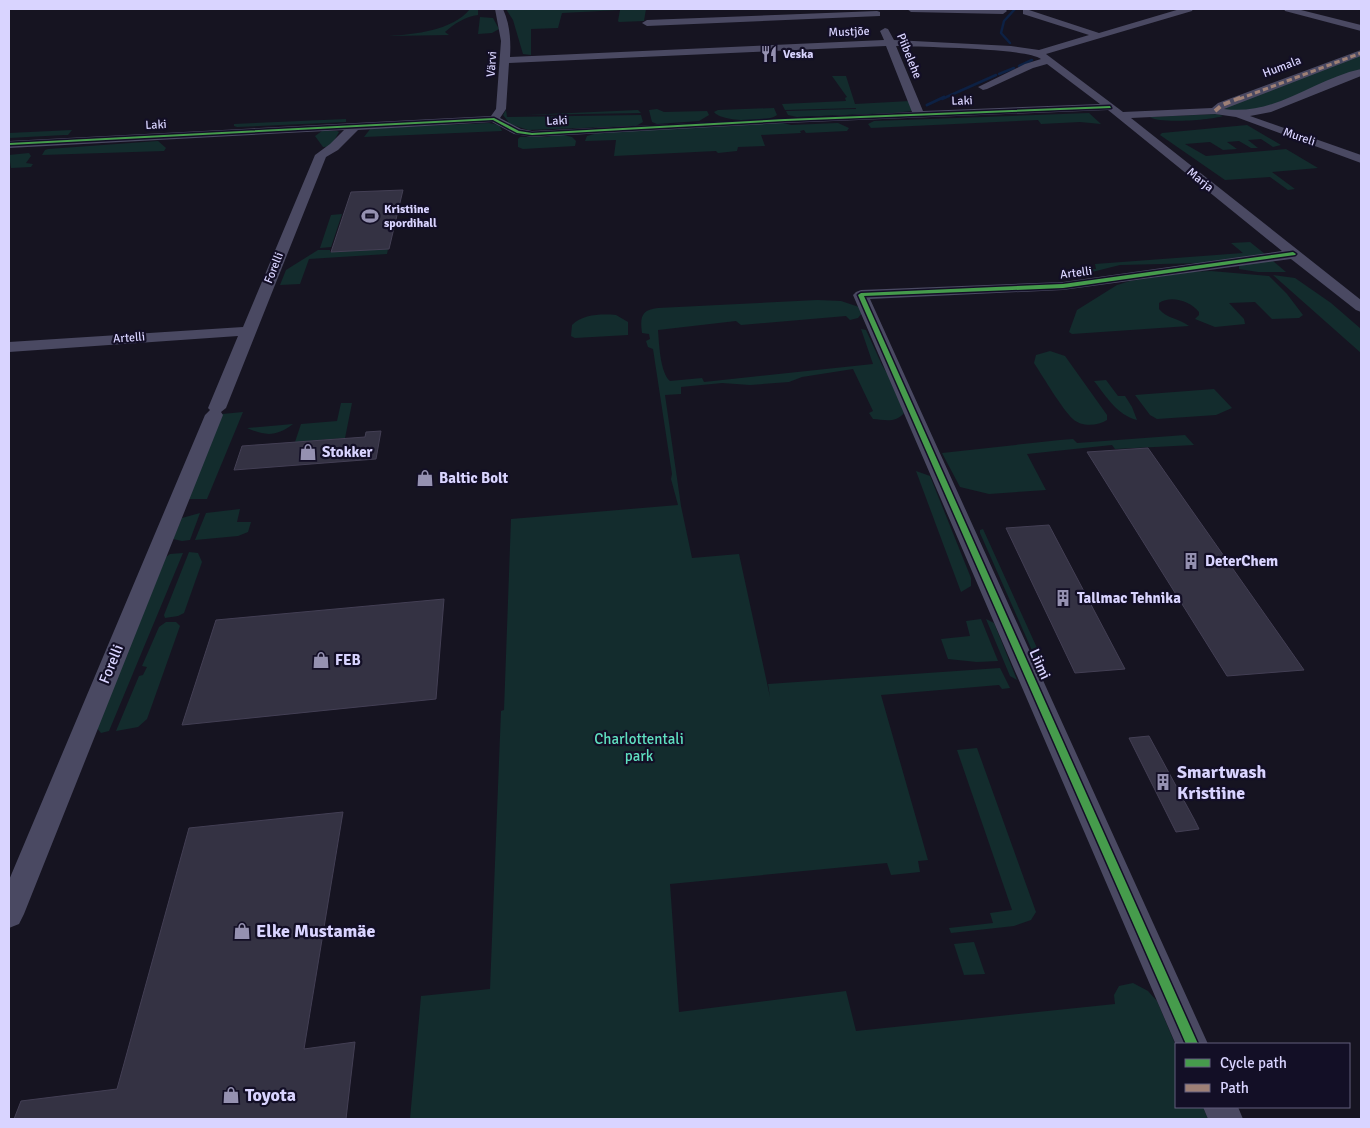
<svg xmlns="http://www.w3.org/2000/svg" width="1370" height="1128" font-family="Signika,sans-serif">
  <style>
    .green { fill: #132c2d }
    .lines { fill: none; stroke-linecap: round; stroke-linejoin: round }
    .stream-far1 { stroke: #0d2144; stroke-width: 2.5 }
    .stream { stroke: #0d2144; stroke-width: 3 }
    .building { fill: #343243; stroke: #433f54 }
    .minor { fill: #4a4962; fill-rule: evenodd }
    .quiet-far1 { stroke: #9e8076; stroke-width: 3; stroke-dasharray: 5.5 3; stroke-linecap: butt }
    .quiet { stroke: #9e8076; stroke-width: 4; stroke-dasharray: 7 4; stroke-linecap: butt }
    .cycleway-casing { stroke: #130f26; stroke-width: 3 }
    .cycleway { fill: #469c4c; fill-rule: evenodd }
    .labels { text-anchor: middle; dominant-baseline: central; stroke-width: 4.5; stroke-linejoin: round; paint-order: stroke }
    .far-street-label { font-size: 12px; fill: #d9d4ff; stroke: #130f26 }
    .far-poi-label { font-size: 12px; font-weight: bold; fill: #d9d4ff; stroke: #130f26; text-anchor: start }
    .poi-label { font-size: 15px; font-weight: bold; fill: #d9d4ff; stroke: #130f26; text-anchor: start }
    .street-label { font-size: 15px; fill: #d9d4ff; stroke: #130f26 }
    .park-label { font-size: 15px; fill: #5fe0c0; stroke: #130f26 }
    .near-poi-label { font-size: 18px; font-weight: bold; fill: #d9d4ff; stroke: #130f26; text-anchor: start }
  </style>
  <rect width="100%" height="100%" fill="#161421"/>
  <g class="green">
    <path d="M 470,9 L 478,9 L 478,15 C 466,16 454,24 445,32 L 449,35 L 389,36 C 415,34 452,31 470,9 Z"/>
    <polygon points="506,9 646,9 644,21 619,22 618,21 620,10 562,13 558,28 531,29 531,55 523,54 513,20"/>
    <polygon points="480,17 493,18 499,29 492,33 478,34"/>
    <polygon points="1361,54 1361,69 1267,107 1252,111 1226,110 1224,108"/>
    <polygon points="832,76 846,76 855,104 910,101 912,111 893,113 797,117 788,115 786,111 856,109 856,108 785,110 782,104 846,101 845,98 847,97"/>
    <path d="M 774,108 L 777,115 C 768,123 721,122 714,112 L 718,110 Z"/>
    <polygon points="657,109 664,112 707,111 709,115 699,121 657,124 652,122 649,110"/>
    <polygon points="506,110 507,117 641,115 643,122 636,126 528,130 510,124 503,115"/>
    <polygon points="638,110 641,113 526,115"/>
    <polygon points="1089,113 1101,124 1080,122 1041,124 1038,120 871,128 868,124 874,121"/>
    <path d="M 1217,114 L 1223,116 C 1211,120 1159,124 1150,117 Z"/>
    <polygon points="346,119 346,122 237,127 234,126 234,124"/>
    <polygon points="780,122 791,125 838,123 849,128 847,131 806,133 804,130 800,131 801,133 761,135 765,146 738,147 737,151 718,153 716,151 614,156 616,140 585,141 587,136 601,132"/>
    <polygon points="489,123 499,125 502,131 364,137 371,128"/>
    <polygon points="1247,125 1281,145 1273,147 1261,139 1248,140 1258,148 1251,148 1239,141 1227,142 1237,149 1223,150 1210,142 1185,144 1206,156 1286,149 1318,168 1272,172 1295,189 1288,190 1270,177 1225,180 1160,135 1162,133"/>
    <polygon points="72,130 68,135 64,135 9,138 9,133"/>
    <path d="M 322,131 L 337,131 L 339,132 C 335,139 331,148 323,147 L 315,136 Z"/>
    <polygon points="559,134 572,137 576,141 575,146 523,149 518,147 518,139 520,137 546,137"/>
    <polygon points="158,141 166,148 164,151 42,155 45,150 48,149"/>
    <polygon points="29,153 31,156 26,163 33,164 31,167 11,168 9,155"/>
    <polygon points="342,214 331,247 320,248 331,215"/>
    <polygon points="1250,242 1265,254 1203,263 1120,265 1088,273 1080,270 1096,269 1095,264 1243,253 1231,243"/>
    <polygon points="388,249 387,254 309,259 300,284 280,285 286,270 318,250 330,250 330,252"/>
    <polygon points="1273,261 1286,272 1258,272 1239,269 1239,264"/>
    <path d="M 1211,271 L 1269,276 L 1287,294 L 1303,315 L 1299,318 L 1272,319 L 1255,302 L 1229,303 L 1244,319 L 1245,324 L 1215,327 L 1195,319 L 1199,315 L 1199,312 C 1190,301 1171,295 1159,303 L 1159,309 C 1167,319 1179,318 1189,326 L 1072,334 L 1069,332 L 1077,310 L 1117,285 L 1130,281 L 1190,272 Z"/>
    <polygon points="1273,275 1295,278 1331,303 1361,329 1361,353"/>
    <path d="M 817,300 L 841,301 L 859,307 L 862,313 L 858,318 L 850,320 L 846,316 L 741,325 L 736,321 L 658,330 C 659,342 660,373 670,381 L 702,378 L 704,382 L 873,364 L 861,329 L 866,330 L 882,365 L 888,375 L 904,413 C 896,423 885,420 873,419 L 869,413 L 873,411 L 853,369 L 802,377 L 789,382 L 750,385 L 722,383 L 681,387 L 681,394 L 665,395 L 681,506 L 692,558 L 739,554 L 770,697 L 768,684 L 1000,668 L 1010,688 L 1002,689 L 999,685 L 881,695 L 928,860 L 918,861 L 920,872 L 891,875 L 887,863 L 670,884 L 679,1012 L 846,991 L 856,1031 L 1115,1004 L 1114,995 L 1119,986 L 1133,983 L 1148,991 L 1157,1001 L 1176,1046 L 1176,1107 L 1203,1107 L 1208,1119 L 410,1119 L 421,996 L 490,989 L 501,711 L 504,710 L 511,519 L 678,505 L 671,479 L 672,474 L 653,349 L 648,347 L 646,341 L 650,339 L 649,334 L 642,333 C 640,317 641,310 658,308 Z"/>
    <path d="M 616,315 L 628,322 L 628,335 L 575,338 L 571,336 L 572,325 C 583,314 601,314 616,315 Z"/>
    <path d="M 1050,351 L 1065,356 L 1107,415 L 1107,420 C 1098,426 1081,427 1073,419 C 1062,409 1044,378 1034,363 L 1036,355 Z"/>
    <path d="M 1106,380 L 1118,396 L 1125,396 L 1132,407 L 1137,420 C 1117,415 1106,396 1094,381 Z"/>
    <polygon points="1214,389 1232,408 1216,415 1157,419 1150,415 1135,395"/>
    <polygon points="341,403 352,403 345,438 295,442 301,424 337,421"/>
    <polygon points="243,412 207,499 188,499 222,414"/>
    <path d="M 293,424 C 276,437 265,436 247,428 Z"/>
    <polygon points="1185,435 1194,445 1115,449 1112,445 1027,454 1046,490 989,494 960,487 942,453 1060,440 1073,439 1077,443"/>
    <polygon points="916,471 930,476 971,578 971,586 961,592"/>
    <polygon points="240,509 237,522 251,522 248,532 238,536 195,540 206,513"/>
    <polygon points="200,513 190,540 182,541 173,539 182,518"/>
    <polygon points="983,529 1047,670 1040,667 1034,655 980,533 980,530"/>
    <polygon points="189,552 198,553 202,562 184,613 178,616 165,618 164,615"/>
    <polygon points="183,553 109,731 101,733 96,727 166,557 170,554"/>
    <polygon points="981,619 998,661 977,662 948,659 941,639 970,636 966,621"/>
    <polygon points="986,619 994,623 1017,680 1010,676"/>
    <polygon points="166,622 176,622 180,626 147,719 138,727 116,731 139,676 143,675 147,667 142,666 159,627"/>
    <polygon points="977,748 1036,912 1031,920 1014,926 951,933 949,928 993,923 990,913 1012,910 957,750"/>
    <polygon points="974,942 985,974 964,975 954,944"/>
  </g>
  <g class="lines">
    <g class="stream-far1">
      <polyline points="1010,43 1001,33 1004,21 1015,9"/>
      <polyline points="1019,66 1032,60"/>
      <polyline points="999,74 1014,68"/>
      <polyline points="942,99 996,75"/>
    </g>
    <polyline class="stream" points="927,105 944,97"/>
  </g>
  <g class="building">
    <polygon points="403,190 389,249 331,252 351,192"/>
    <polygon points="381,431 376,459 234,470 242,446 365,437 366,432"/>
    <polygon points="1148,448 1304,670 1227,676 1087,452"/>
    <polygon points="1049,525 1125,669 1075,673 1006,528"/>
    <polygon points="444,599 436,699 182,725 216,620"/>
    <polygon points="1149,736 1194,819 1199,829 1176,832 1129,738"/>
    <polygon points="343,812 304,1049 355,1042 346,1119 14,1119 21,1101 117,1089 189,828"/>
  </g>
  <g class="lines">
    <g class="minor">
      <path d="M 495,9 L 503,9 C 510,24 511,41 510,57 L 884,40 L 880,31 L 885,28 L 888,29 L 894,40 L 1011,46 L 1039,50 L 1089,35 L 1023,14 L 1023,10 L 1029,10 L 1099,33 L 1180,9 L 1193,9 L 1192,11 L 1046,54 L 1123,112 L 1212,108 L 1218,103 L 1361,50 L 1361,56 L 1224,109 C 1276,116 1314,79 1361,69 L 1361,76 L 1271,112 L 1250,116 L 1361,155 L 1361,163 L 1236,117 L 1215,114 L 1131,118 L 1361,300 L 1361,312 L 1356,310 L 1291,259 L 1063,290 L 870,299 L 1208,1044 L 1176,1045 L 853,295 L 856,292 L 861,290 L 1063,282 L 1282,251 L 1108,110 L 785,123 L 532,137 L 514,134 L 492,122 L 358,130 L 338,150 L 326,157 L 226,408 L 221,412 L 223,415 L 24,914 L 19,924 L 9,928 L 9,880 L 205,415 L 210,410 L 208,408 L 238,336 L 9,352 L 9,342 L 243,327 L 315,155 L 330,144 L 344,130 L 9,148 L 9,141 L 491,116 L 496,109 L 501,41 ZM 886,46 L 912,112 L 532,131 L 521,129 L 500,118 L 506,109 L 509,63 ZM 896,46 C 921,47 1026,48 1041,59 L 1025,64 L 978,87 L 983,90 L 987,89 L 1033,68 L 1047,64 L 1100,104 L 923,111 Z"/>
      <polygon points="907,9 1005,9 1007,11 1003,14 911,12"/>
      <polygon points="1284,9 1297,9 1361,25 1361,31 1285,11"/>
      <polygon points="877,11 880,12 880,16 647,26 642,23 647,20"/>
      <polygon points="1203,1107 1238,1107 1243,1119 1208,1119"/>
    </g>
    <polyline class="quiet-far1" points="1239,99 1361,53"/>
    <polyline class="quiet" points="1215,111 1222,105 1242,97"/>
    <g class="cycleway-casing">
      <g id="cycleway">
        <polygon points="1110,106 1111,108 785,121 532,135 517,133 493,120 9,145 9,143 494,118 519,131 532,133 785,119"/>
        <polygon points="1293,252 1296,254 1295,255 1063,288 864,296 1198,1044 1186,1044 858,295 861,293 1063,284"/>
      </g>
    </g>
    <use href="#cycleway" class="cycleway"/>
  </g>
  <defs>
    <g id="restaurant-bare" transform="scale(1.35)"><path d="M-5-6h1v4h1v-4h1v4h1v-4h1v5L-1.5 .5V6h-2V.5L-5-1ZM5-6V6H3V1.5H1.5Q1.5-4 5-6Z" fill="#9591b1" stroke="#130f26" stroke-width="2.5" paint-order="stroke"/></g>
    <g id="stadium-bare" transform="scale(1.35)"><path d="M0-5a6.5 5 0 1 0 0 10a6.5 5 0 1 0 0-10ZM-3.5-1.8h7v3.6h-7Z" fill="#9591b1" stroke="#130f26" stroke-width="2.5" paint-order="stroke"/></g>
    <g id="shop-bare" transform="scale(1.35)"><path d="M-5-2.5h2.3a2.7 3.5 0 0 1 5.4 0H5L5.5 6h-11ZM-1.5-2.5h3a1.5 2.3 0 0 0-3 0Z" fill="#9591b1" stroke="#130f26" stroke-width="2.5" paint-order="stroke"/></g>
    <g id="building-bare" transform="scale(1.35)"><path d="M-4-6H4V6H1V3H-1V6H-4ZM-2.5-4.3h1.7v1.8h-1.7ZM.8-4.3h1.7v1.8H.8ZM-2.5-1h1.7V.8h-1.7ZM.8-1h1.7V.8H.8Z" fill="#9591b1" stroke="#130f26" stroke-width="2.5" paint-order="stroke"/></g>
  </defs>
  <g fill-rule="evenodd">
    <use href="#restaurant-bare" x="769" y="54"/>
    <use href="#stadium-bare" x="370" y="216"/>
    <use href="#shop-bare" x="308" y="452"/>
    <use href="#shop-bare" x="425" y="478"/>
    <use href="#building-bare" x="1191" y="561"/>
    <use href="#building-bare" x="1063" y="598"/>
    <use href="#shop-bare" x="321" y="660"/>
    <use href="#building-bare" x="1163" y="782"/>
    <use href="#shop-bare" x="242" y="931"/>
    <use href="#shop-bare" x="231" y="1095"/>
  </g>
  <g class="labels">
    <g class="far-street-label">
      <text transform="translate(849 32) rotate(-2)">Mustjõe</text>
      <text transform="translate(909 56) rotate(68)">Piibelehe</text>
      <text transform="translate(492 64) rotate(-86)">Värvi</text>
      <text transform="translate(1282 67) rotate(-21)">Humala</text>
      <text transform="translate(962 101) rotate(-2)">Laki</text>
      <text transform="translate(557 121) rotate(-3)">Laki</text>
      <text transform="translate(156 125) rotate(-3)">Laki</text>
      <text transform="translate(1299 137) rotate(19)">Mureli</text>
      <text transform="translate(1200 180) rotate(39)">Marja</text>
      <text transform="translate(274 268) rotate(-68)">Forelli</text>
      <text transform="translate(1076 273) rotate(-7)">Artelli</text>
      <text transform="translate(129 338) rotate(-4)">Artelli</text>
    </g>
    <g class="far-poi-label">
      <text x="783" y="54">Veska</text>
      <text x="384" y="209">Kristiine<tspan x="384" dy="14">spordihall</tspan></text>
    </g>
    <g class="poi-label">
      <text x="322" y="452">Stokker</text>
      <text x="439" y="478">Baltic Bolt</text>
      <text x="1205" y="561">DeterChem</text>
      <text x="1077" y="598">Tallmac Tehnika</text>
      <text x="335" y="660">FEB</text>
    </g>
    <g class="street-label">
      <text transform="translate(111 664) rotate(-68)">Forelli</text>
      <text transform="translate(1040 664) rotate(66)">Liimi</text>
    </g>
    <g class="park-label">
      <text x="639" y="739">Charlottentali<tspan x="639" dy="17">park</tspan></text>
    </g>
    <g class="near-poi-label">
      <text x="1177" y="772">Smartwash<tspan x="1177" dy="21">Kristiine</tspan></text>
      <text x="256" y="931">Elke Mustamäe</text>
      <text x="245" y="1095">Toyota</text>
    </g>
  </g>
  <rect width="1370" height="1128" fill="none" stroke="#d9d4ff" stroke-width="20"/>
  <rect x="1175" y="1043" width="175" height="65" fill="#130f26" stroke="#625e7d"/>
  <rect x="1185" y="1059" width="25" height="8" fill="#469c4c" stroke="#625e7d"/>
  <text x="1220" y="1068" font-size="15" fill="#d9d4ff">Cycle path</text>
  <rect x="1185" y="1084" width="25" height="8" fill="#9e8076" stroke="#625e7d"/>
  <text x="1220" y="1093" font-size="15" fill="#d9d4ff">Path</text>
</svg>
